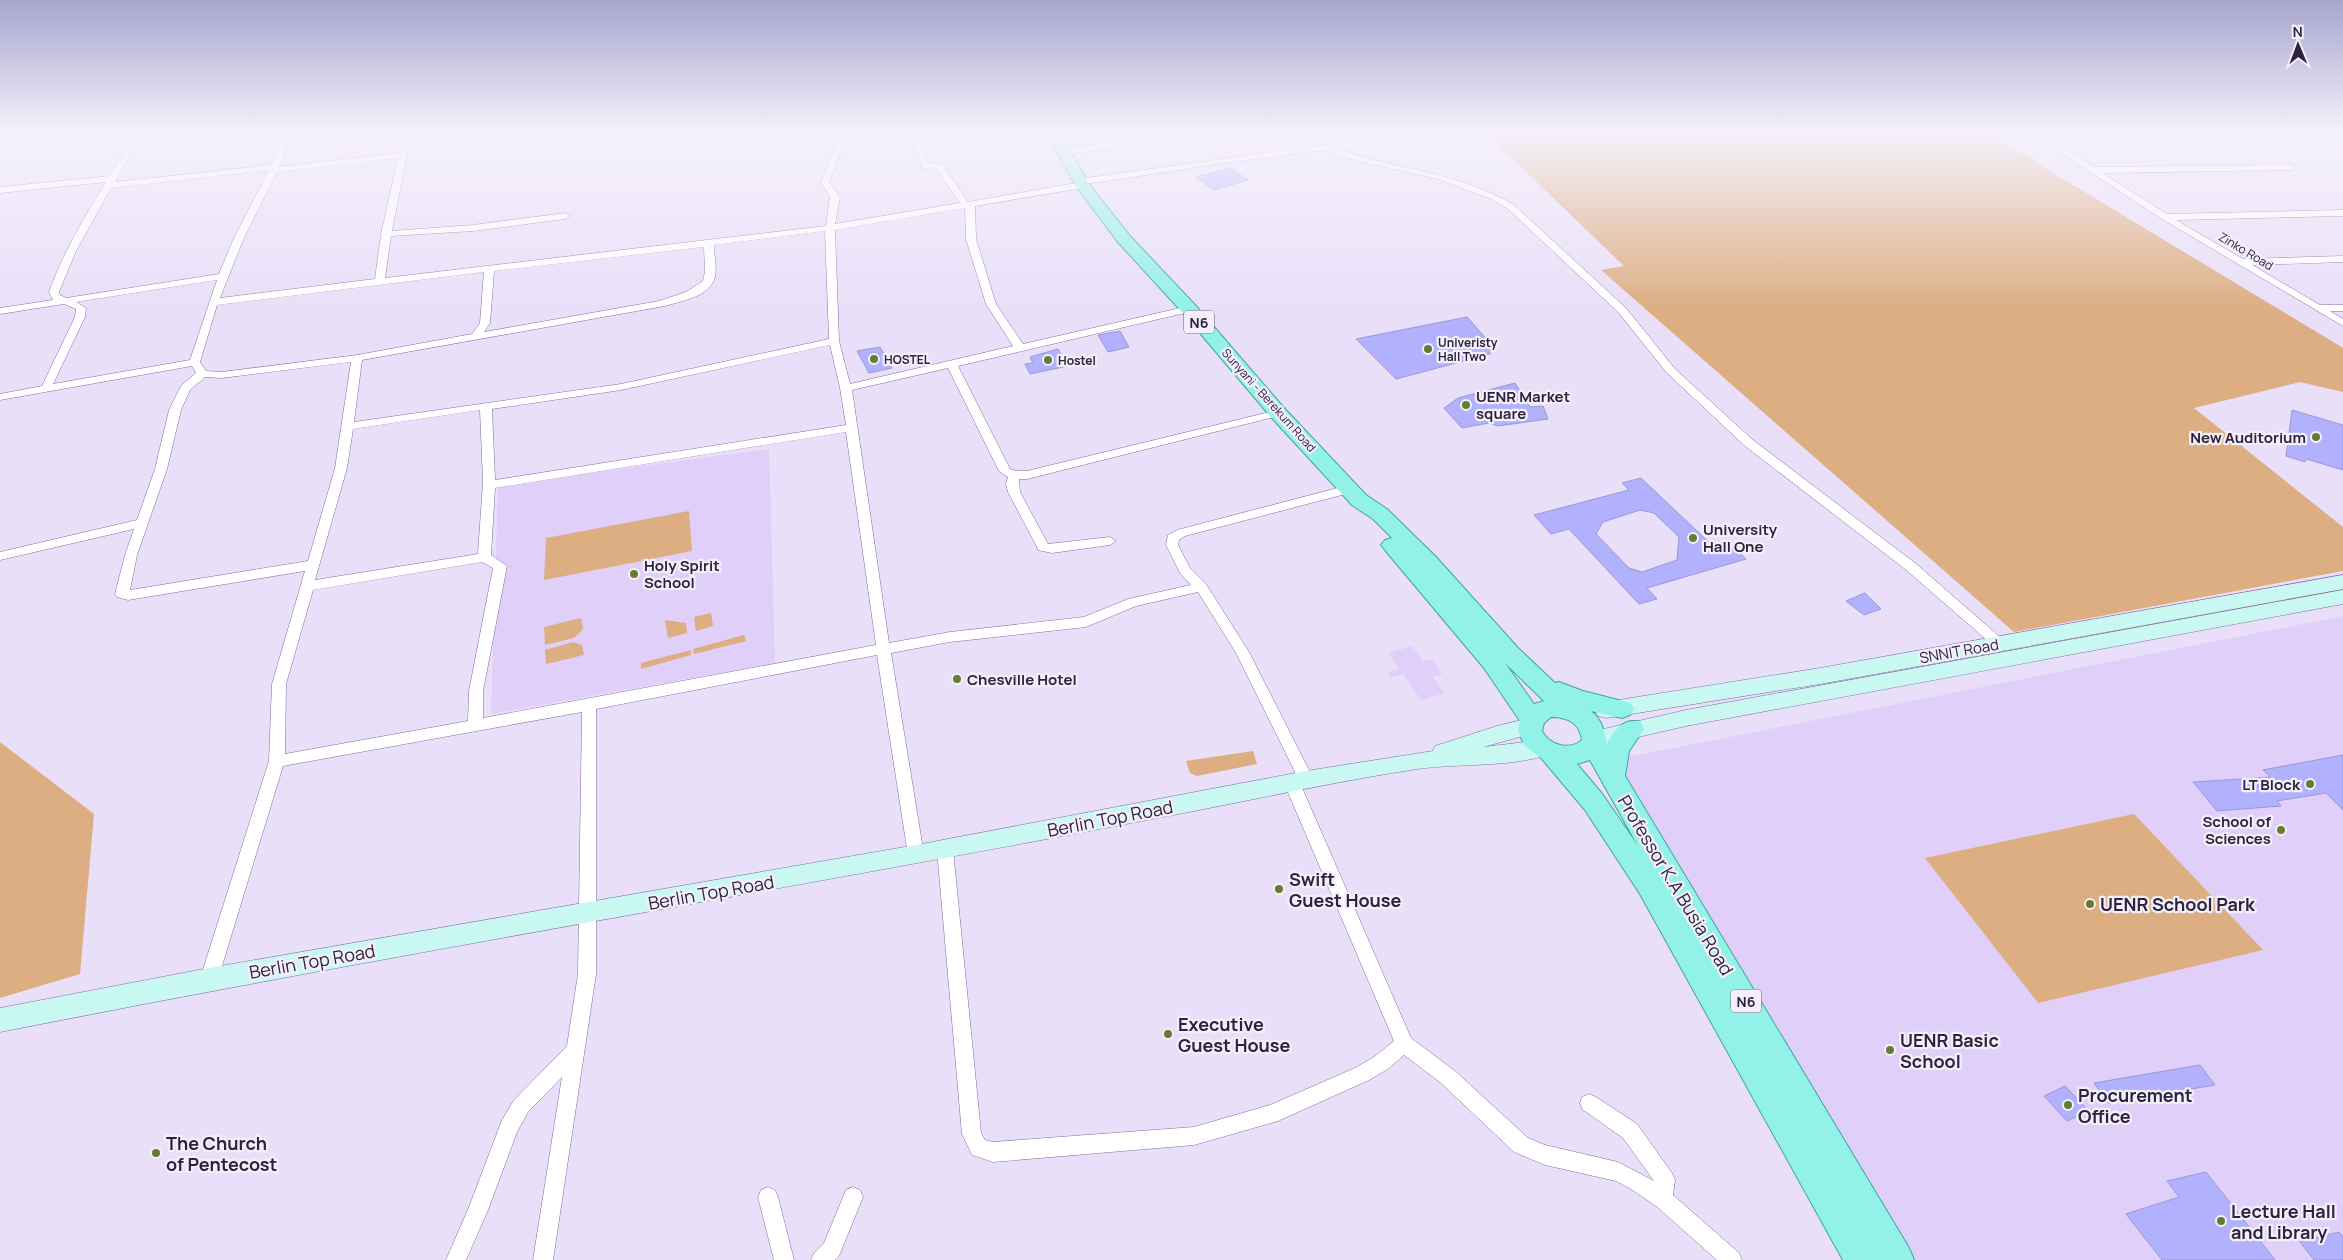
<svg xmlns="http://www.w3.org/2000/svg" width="2343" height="1260" font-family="Manrope,sans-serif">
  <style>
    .built { fill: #e0cff9 }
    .green { fill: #dcae82 }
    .building { fill: #b1b1fe; stroke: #9999d7; fill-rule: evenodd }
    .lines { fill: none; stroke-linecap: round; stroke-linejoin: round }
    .street-casing { stroke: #836aa2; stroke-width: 1 }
    .secondary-casing { stroke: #836aa2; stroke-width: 1 }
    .primary-casing { stroke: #40a4a0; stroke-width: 2 }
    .street { fill: #fff; fill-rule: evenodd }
    .secondary { fill: #c9f8f3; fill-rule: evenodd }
    .primary { fill: #92f2e7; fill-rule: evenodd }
    .poi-dot { fill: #657d2f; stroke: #f4effc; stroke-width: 2 }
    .labels { text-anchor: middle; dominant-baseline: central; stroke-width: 4.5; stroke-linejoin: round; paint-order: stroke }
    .far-street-label { font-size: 12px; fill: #2d233a; stroke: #f4effc }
    .far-poi-label { font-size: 12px; font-weight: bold; fill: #2d233a; stroke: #f4effc; text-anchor: start }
    .shield { fill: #f4effc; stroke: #696074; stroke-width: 1 }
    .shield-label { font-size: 14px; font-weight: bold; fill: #2d233a }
    .poi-label { font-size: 15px; font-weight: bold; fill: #2d233a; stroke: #f4effc; text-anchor: start }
    .street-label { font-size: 15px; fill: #2d233a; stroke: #f4effc }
    .near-street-label { font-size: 18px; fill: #2d233a; stroke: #f4effc }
    .near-poi-label { font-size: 18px; font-weight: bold; fill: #2d233a; stroke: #f4effc; text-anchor: start }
  </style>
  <rect width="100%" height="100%" fill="#e9dff8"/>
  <g class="built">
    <polygon points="769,449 775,663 491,714 498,485"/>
    <polygon points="2343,616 2343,1260 1902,1260 1602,762"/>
    <polygon points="1412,646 1423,661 1431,659 1442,674 1433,677 1444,693 1421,700 1403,674 1391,677 1388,672 1399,668 1388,653"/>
  </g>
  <g class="green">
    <polygon points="1487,134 1992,134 2063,179 2343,348 2343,392 2300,382 2194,408 2343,527 2343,571 2014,632 1601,270 1624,266"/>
    <polygon points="689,511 692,551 544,580 546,538"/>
    <polygon points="711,613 713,626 696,631 694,617"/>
    <polygon points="581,618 583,629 574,638 545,645 544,627"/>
    <polygon points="665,620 686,623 687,633 668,638"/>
    <polygon points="744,635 746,641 694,654 693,649"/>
    <polygon points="573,642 582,645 584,655 546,664 545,650"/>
    <polygon points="691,650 691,655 641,669 641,663"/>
    <polygon points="0,742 94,814 80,974 0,998"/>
    <polygon points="1253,751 1257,764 1197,776 1190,773 1186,761"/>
    <polygon points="2134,814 2263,950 2038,1003 1925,858"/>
  </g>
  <g class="building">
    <polygon points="1230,168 1248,180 1214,190 1196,177"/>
    <polygon points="1467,317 1490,343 1490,354 1396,379 1356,339"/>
    <polygon points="1120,331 1129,347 1108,352 1098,335"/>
    <polygon points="880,347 892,368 869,373 857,351"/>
    <polygon points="1058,349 1068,366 1030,374 1025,364 1033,363 1030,357"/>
    <polygon points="1515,383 1530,407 1543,406 1548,419 1498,426 1489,423 1462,428 1444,408 1458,398"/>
    <polygon points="2292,410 2343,425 2343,470 2306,459 2305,462 2286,456"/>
    <path d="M 1641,478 L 1714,547 L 1729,543 L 1746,559 L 1647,588 L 1657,599 L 1639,604 L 1569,529 L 1551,534 L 1534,515 L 1629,490 L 1622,483 ZM 1640,510 L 1654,513 L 1679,537 L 1677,560 L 1642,572 L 1629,568 L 1596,534 L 1603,522 Z"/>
    <polygon points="1865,593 1881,609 1864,615 1846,601"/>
    <polygon points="2343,755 2343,810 2326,793 2277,801 2281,806 2217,811 2193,782 2271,777 2263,770"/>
    <polygon points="2200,1065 2215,1085 2108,1103 2094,1083"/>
    <polygon points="2065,1086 2089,1111 2067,1121 2044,1096"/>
    <polygon points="2206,1172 2275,1260 2162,1260 2126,1214 2179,1197 2167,1181"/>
    <polygon points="2339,1232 2343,1237 2343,1260 2314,1260 2300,1242"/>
  </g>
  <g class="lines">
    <g class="street-casing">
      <g id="street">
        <path d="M 135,134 L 143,134 L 115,182 L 271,165 L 284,134 L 292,134 L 279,167 L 399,153 L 403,134 L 411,134 L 392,231 L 473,225 L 565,213 L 570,216 L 565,219 L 473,231 L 391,236 L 385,278 L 826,226 L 830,197 L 821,182 L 840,134 L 848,134 L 829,182 L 840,197 L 835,224 L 960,203 L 936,169 L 923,168 L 909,134 L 917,134 L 929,163 L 942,164 L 968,202 L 1076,183 L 1077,180 L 1080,179 L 1286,150 L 1279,134 L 1287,134 L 1294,149 L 1418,134 L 1439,134 L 1435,137 L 1337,149 C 1398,170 1458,172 1514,205 L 1626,308 L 1675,369 L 1753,440 L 1915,563 L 2008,644 L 2006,648 L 1996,648 L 1905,569 L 1745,446 L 1667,373 L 1618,312 L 1508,209 L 1491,199 L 1438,179 L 1358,161 L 1325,150 L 1231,162 L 1086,184 L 1085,187 L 1082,188 L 975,206 L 976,239 L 996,304 L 1023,344 L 1189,306 L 1194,309 L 1189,312 L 958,366 L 1010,469 L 1016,471 L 1027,471 L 1278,410 L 1284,413 L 1282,415 L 1027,479 L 1019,479 L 1020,492 L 1048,544 L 1110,537 L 1116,541 L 1110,545 L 1052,553 L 1038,550 L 1037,547 L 1008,492 L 1006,484 L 1008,477 L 999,471 L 948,368 L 852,390 L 889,643 L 950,632 L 1084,617 L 1128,599 L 1191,585 L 1180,573 L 1166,545 L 1168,535 L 1177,530 L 1349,485 L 1353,486 L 1355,489 L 1353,492 L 1185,536 L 1179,540 L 1178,545 L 1190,568 L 1206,584 L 1249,652 L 1314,780 L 1311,784 L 1306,786 L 1301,784 L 1236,653 L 1198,592 L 1136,606 L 1086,627 L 950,642 L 891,653 L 924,855 L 922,860 L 916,862 L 910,860 L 908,855 L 877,655 L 596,709 L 596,974 L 553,1260 L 533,1260 L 562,1077 L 528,1112 L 517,1132 L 488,1210 L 466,1260 L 446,1260 L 469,1207 L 502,1120 L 514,1100 L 567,1046 L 578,974 L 582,712 L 283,766 L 218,979 L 215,985 L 209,987 L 203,985 L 200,979 L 269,761 L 272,684 L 305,571 L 128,600 L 117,597 L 115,594 L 125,555 L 134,529 L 0,560 L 0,552 L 137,520 L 155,469 L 169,410 L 181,386 L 196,373 L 192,366 L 0,400 L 0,394 L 42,386 L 75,317 L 76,309 L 64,304 L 0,314 L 0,308 L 53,300 L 49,292 C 63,253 84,217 106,182 L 0,193 L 0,187 L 110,176 ZM 398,158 L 381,234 L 375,279 L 220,298 L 243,240 L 277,172 ZM 269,170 L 233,240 L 219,274 L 66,298 L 60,295 L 59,292 L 76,251 L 111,188 ZM 965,208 L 966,239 L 986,304 L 1013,346 L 850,384 L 839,341 L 835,230 ZM 825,231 L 829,339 L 621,384 L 354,422 L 362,360 L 665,306 C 681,301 710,297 715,277 C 717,267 714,256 714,245 ZM 704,247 L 705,272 L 703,281 L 686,292 L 659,301 L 484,332 L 490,323 L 494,271 ZM 484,272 L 480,323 L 472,334 L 357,355 L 221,372 L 206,371 L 200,362 L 217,305 ZM 217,280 L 190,360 L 53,384 L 85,317 L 86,308 L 76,302 ZM 830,345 L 840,388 L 846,425 L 495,480 L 492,409 L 621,390 ZM 351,362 L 335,468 L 308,561 L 130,590 L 137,555 L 167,469 L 181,410 L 190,390 L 205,377 L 221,378 ZM 480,410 L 483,482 L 478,554 L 315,580 L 347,468 L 353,429 ZM 846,432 L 876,645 L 483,718 L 483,691 L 507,566 L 491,555 L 495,488 ZM 482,562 L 493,568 L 469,691 L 468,721 L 285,754 L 286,684 L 313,590 Z"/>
        <polygon points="1173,134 1192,134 1188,137 1063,155 1059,152 1063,149"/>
        <polygon points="2032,134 2041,134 2094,167 2295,165 2295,169 2292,170 2102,173 2167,214 2343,210 2343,216 2176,220 2243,259 2343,256 2343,262 2252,265 2320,305 2343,305 2343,311 2330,311 2343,319 2343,326 2162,219"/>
        <polygon points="1292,777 1297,779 1300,783 1411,1038 1455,1071 1528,1138 1545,1145 1618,1162 1654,1181 1623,1138 1582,1109 1580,1103 1582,1097 1589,1094 1596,1097 1637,1124 1672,1173 1675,1180 1673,1195 1739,1253 1742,1260 1717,1260 1656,1206 1631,1189 1616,1181 1545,1165 1514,1152 1441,1083 1404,1055 1388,1069 1369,1080 1278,1121 1194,1145 993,1162 972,1155 962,1134 937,850 939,845 945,843 951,845 953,850 981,1133 985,1140 993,1142 1194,1127 1270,1105 1355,1068 1374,1057 1394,1041 1284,783 1287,779"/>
        <polygon points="768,1187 775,1190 778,1197 794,1260 774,1260 758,1197 761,1190"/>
        <polygon points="853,1187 860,1190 863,1197 839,1256 835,1260 811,1260 814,1253 824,1243 846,1190"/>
      </g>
    </g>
    <g class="secondary-casing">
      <g id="secondary">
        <polygon points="2343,575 2343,589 1820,684 1606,718 1598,716 1595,710 1598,704 1606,702 1820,668"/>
        <polygon points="2343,590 2343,604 1686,726 1595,747 1587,745 1584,739 1587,733 1595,731 1686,710"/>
        <path d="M 1530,718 L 1538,720 L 1541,726 L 1538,732 L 1483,747 L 1543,740 L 1551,742 L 1554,748 L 1551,754 C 1508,768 1461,763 1417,769 C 1339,781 1261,798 1184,813 C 790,889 394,954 0,1032 L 0,1008 L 209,968 L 916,845 L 1306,771 L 1433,751 L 1435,746 L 1497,726 Z"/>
      </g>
    </g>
    <g class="primary-casing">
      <path id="primary" d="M 1047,134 L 1061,134 L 1089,184 L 1129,235 L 1195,305 L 1285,409 L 1366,495 L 1387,509 L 1436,557 L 1518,648 L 1555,683 L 1559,682 L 1583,691 L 1630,703 L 1634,709 L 1630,715 L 1622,718 L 1591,711 C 1602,720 1604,730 1607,744 C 1615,730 1623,717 1641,722 L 1644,729 L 1629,751 L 1625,776 L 1909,1248 L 1914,1260 L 1878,1260 L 1877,1258 L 1878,1260 L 1843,1260 L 1640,894 L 1585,810 L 1542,759 L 1525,746 L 1518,731 L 1520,721 L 1484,668 L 1385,550 L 1381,545 L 1385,540 L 1392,538 L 1373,519 L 1352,505 L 1271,417 L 1183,313 L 1117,241 L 1075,185 ZM 1505,663 L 1544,701 L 1534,704 ZM 1551,717 C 1567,717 1580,723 1582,740 C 1570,751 1549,745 1542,731 L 1544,723 ZM 1590,760 L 1638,846 L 1603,795 L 1577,764 Z"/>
    </g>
    <use href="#street" class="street"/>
    <use href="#secondary" class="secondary"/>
    <use href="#primary" class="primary"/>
  </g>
  <linearGradient id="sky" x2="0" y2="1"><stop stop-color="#a7a5cd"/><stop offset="0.43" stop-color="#f5f1fc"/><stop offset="1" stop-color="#f5f1fc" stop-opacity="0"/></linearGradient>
  <rect width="2343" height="310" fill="url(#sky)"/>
  <g class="poi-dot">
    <circle cx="1428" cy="349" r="5"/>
    <circle cx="874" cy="359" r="5"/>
    <circle cx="1048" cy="360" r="5"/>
    <circle cx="1466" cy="405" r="5"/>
    <circle cx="2316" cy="437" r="5"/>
    <circle cx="1693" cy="538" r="5"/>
    <circle cx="634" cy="574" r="5"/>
    <circle cx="957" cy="679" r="5"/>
    <circle cx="2310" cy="784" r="5"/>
    <circle cx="2281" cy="830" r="5"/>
    <circle cx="1279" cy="889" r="5"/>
    <circle cx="2090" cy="904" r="5"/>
    <circle cx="1168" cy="1034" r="5"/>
    <circle cx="1890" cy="1050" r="5"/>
    <circle cx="2068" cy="1105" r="5"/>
    <circle cx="156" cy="1153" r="5"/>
    <circle cx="2221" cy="1221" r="5"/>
  </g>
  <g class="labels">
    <g class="far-street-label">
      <text transform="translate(2246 251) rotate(31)">Zinko Road</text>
      <text transform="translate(1269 400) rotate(48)">Sunyani - Berekum Road</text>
    </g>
    <g class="far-poi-label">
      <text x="1438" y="342">Univeristy<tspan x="1438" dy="14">Hall Two</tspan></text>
      <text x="884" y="359">HOSTEL</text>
      <text x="1058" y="360">Hostel</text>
    </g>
    <g class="shield">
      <rect x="1184" y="310.5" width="30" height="23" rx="4"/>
      <rect x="1731" y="989.5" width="30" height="23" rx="4"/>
    </g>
    <g class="shield-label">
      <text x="1199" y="322">N6</text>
      <text x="1746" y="1001">N6</text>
    </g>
    <g class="poi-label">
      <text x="1476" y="396">UENR Market<tspan x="1476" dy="17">square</tspan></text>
      <text x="2306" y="437" text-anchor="end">New Auditorium</text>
      <text x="1703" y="529">University<tspan x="1703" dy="17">Hall One</tspan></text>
      <text x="644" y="565">Holy Spirit<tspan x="644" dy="17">School</tspan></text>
      <text x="967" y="679">Chesville Hotel</text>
      <text x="2300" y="784" text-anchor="end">LT Block</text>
      <text x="2271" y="821" text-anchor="end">School of<tspan x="2271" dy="17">Sciences</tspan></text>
    </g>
    <g class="street-label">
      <text transform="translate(1959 651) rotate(-10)">SNNIT Road</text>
    </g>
    <g class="near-street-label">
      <text transform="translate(1110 818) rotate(-11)">Berlin Top Road</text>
      <text transform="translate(1676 885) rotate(59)">Professor K.A Busia Road</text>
      <text transform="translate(711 892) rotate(-10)">Berlin Top Road</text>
      <text transform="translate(312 961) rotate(-10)">Berlin Top Road</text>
    </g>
    <g class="near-poi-label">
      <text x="1289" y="879">Swift<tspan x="1289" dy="21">Guest House</tspan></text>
      <text x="2100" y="904">UENR School Park</text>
      <text x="1178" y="1024">Executive<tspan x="1178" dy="21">Guest House</tspan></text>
      <text x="1900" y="1040">UENR Basic<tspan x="1900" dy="21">School</tspan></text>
      <text x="2078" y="1095">Procurement<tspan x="2078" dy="21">Office</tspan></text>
      <text x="166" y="1143">The Church<tspan x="166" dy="21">of Pentecost</tspan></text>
      <text x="2231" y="1211">Lecture Hall<tspan x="2231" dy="21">and Library</tspan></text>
    </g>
  </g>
  <g transform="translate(2298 45) rotate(359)" stroke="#f4effc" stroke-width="4" paint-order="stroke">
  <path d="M0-4L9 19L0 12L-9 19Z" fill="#2d233a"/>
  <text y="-8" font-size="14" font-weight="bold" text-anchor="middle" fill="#2d233a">N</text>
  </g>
</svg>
